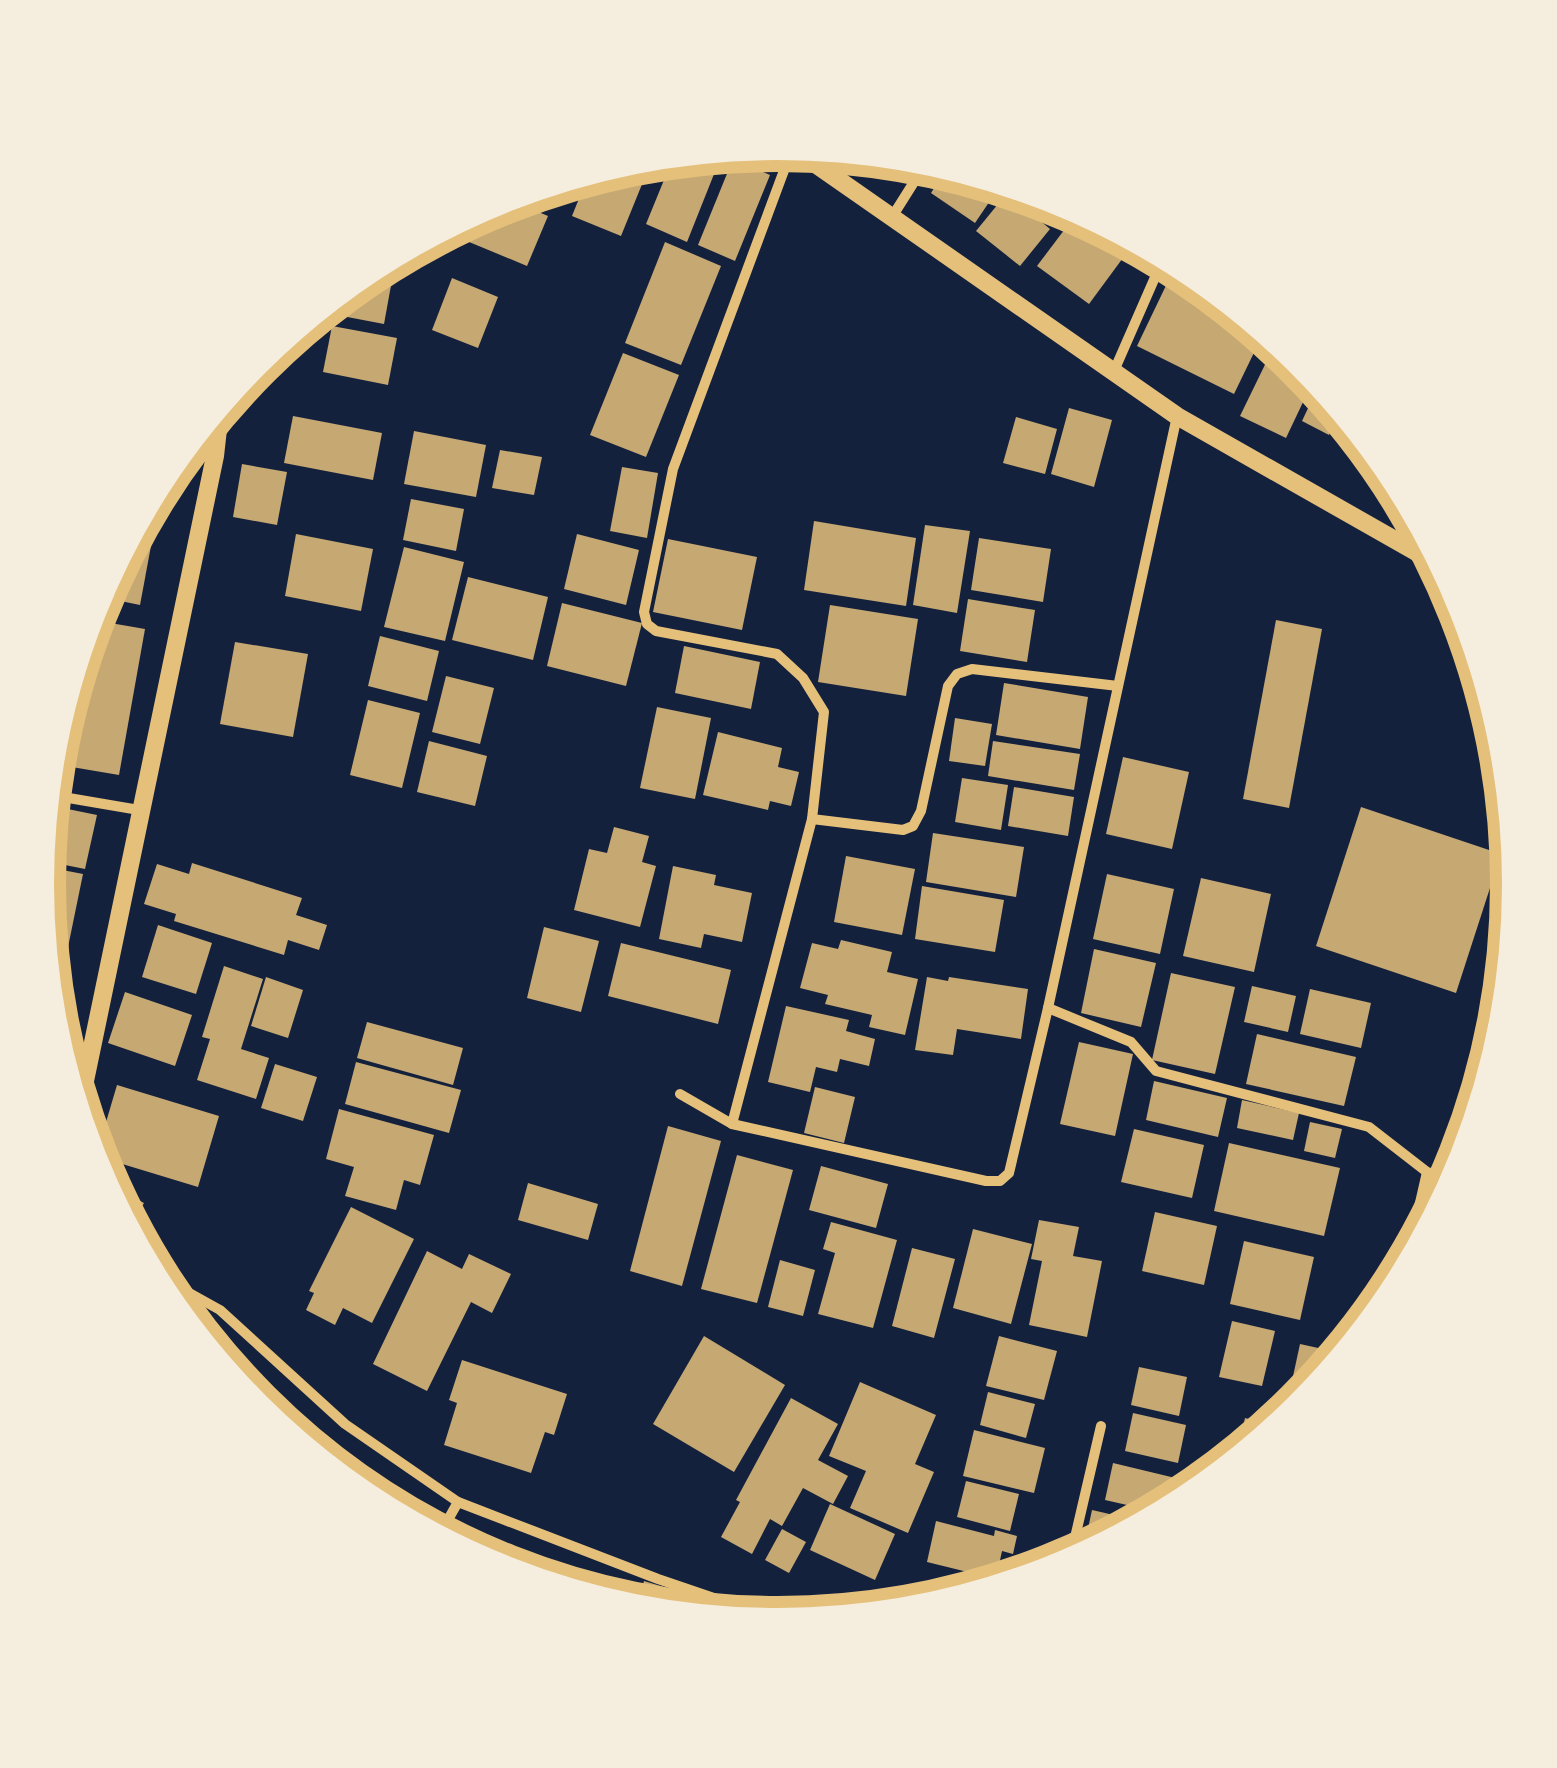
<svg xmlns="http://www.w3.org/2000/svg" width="1557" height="1768" font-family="'Work Sans',sans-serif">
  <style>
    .building { fill: #c6a872 }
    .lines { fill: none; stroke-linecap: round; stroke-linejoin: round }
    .minor { stroke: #e5c07b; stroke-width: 10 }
    .tertiary { stroke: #e5c07b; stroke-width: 18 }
    .rim { fill: none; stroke: #e5c07b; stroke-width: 12 }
  </style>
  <rect width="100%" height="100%" fill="#14213d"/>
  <g class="building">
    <polygon points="722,154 687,242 646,224 673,158"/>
    <polygon points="733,159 770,175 735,261 698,245"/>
    <polygon points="635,162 649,167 621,236 572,216 588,176"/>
    <polygon points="946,169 1000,186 975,223 931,193"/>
    <polygon points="1017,191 1061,204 1065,206 1053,221"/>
    <polygon points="1007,193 1050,229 1020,266 976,231"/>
    <polygon points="510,200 548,216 527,266 445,232"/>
    <polygon points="1077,213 1108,230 1131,247 1089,304 1037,266"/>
    <polygon points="665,242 721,266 681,365 625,343"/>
    <polygon points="396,258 384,324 321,312 370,272"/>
    <polygon points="1172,273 1214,294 1263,334 1234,394 1137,346"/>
    <polygon points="452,278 498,297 478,348 432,330"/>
    <polygon points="332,326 397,338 388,385 323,372"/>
    <polygon points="1275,344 1299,364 1313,381 1286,438 1240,416"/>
    <polygon points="623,353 679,375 646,457 590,435"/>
    <polygon points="1318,387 1339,413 1329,435 1302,421"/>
    <polygon points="1069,408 1112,420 1094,487 1051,474"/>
    <polygon points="293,416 382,433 373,480 284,463"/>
    <polygon points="1016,417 1057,429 1045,474 1003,463"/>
    <polygon points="1353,430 1388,472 1343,450"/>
    <polygon points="414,431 486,445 476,497 404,484"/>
    <polygon points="500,450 542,457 534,495 492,488"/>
    <polygon points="242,464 287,472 277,525 233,517"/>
    <polygon points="622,467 658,473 647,538 610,531"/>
    <polygon points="411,499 464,509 456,551 403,540"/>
    <polygon points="814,521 916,538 906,606 804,590"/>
    <polygon points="925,525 970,531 957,613 913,605"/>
    <polygon points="296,534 373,549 361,611 285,596"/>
    <polygon points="577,534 639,550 626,605 564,589"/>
    <polygon points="979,538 1051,549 1043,602 971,590"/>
    <polygon points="668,539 757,557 742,630 653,612"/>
    <polygon points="131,542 151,546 140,605 101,597"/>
    <polygon points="404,547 464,562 445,641 384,627"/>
    <polygon points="468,577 548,597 533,660 452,640"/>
    <polygon points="968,599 1035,610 1027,662 960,651"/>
    <polygon points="562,603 642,623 626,686 547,666"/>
    <polygon points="830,605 918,619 906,696 818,682"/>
    <polygon points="93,620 145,629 119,775 54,764 57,740"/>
    <polygon points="1276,620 1322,629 1289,808 1243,799"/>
    <polygon points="380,636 439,651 427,701 368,686"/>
    <polygon points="235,642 308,654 293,737 220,724"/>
    <polygon points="684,646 760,662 751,709 675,693"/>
    <polygon points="446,676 494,688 480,744 432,732"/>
    <polygon points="1004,683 1088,697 1080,749 996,735"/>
    <polygon points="368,700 420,713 402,788 350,775"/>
    <polygon points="657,707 711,718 695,799 640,788"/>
    <polygon points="955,718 992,724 985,766 949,761"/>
    <polygon points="718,732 782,748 778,767 799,772 791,806 770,801 768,810 703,795"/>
    <polygon points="429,741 487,756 475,806 417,792"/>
    <polygon points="993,741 1080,754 1074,790 988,776"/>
    <polygon points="1123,757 1189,772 1172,849 1106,834"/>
    <polygon points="962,778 1008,785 1001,830 955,822"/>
    <polygon points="1014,787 1074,797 1068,836 1008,826"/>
    <polygon points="53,806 97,815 85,869 45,861"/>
    <polygon points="1361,807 1501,854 1456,993 1316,946"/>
    <polygon points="614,827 649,836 642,862 656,866 640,927 574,910 589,849 607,853"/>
    <polygon points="933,833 1024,847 1016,897 926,882"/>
    <polygon points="846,856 915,869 902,935 834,922"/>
    <polygon points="192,863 302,898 296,915 327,925 319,950 288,940 284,955 174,921 176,914 144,904 157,864 189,874"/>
    <polygon points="673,866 716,875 714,885 752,893 742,942 704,934 701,948 659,939"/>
    <polygon points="47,867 83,874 67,952 49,948 43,887"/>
    <polygon points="1107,874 1174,889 1160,954 1093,939"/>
    <polygon points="1201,878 1271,894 1254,972 1183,956"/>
    <polygon points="922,886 1004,900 995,952 915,939"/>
    <polygon points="158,925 212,943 196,994 142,977"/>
    <polygon points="544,927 599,941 581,1012 527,998"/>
    <polygon points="841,940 892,952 887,972 918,979 905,1035 869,1027 872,1015 825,1004 828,995 800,988 812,943 838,949"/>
    <polygon points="621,943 731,970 718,1024 608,996"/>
    <polygon points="1094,949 1156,963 1141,1027 1081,1013"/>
    <polygon points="224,966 263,979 241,1049 269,1058 256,1099 197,1080 210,1039 202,1037"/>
    <polygon points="1171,973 1235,987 1215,1074 1152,1060"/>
    <polygon points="266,977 303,990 288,1038 251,1026"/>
    <polygon points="927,977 948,981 949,977 1028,989 1021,1039 957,1029 953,1055 915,1050"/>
    <polygon points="1252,986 1296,996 1288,1032 1244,1022"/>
    <polygon points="1310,989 1371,1003 1361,1048 1300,1034"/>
    <polygon points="125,992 192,1015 175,1066 108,1043"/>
    <polygon points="786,1006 849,1020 846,1031 875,1039 869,1066 840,1059 837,1072 816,1067 810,1092 768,1082"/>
    <polygon points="367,1022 463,1048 453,1085 357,1058"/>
    <polygon points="1257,1034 1356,1057 1344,1106 1246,1084"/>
    <polygon points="1079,1042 1133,1054 1115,1136 1060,1124"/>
    <polygon points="356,1062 461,1090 449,1133 345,1104"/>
    <polygon points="275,1064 317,1077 303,1121 261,1108"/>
    <polygon points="1154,1081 1227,1098 1218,1137 1146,1120"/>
    <polygon points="117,1085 219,1116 198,1187 96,1156"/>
    <polygon points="815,1087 855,1097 844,1143 804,1133"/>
    <polygon points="1242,1100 1299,1113 1293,1140 1237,1128"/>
    <polygon points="339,1109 434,1135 420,1185 404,1180 396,1210 345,1196 354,1167 326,1159"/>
    <polygon points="1310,1122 1342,1129 1335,1158 1304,1151"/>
    <polygon points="668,1126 721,1141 682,1286 630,1271"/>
    <polygon points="1134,1129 1204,1145 1192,1198 1121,1182"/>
    <polygon points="1229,1143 1340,1168 1324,1236 1214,1211"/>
    <polygon points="737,1155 793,1170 757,1303 701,1289"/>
    <polygon points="821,1166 888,1184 876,1228 809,1210"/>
    <polygon points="528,1183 598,1204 588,1240 518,1220"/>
    <polygon points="109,1184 144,1203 131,1227 111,1190"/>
    <polygon points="351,1207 414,1239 372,1323 343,1308 335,1325 306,1310 314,1293 309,1291"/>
    <polygon points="1155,1212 1217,1226 1204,1285 1142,1271"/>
    <polygon points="1039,1220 1079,1227 1073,1256 1102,1261 1087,1337 1029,1325 1042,1261 1031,1259"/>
    <polygon points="831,1222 897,1240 873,1328 818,1314 835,1253 823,1249"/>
    <polygon points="973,1229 1032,1244 1011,1324 953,1308"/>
    <polygon points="1244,1241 1314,1257 1300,1320 1230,1304"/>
    <polygon points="912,1248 955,1259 934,1338 892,1326"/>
    <polygon points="427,1251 462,1269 469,1254 511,1274 492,1313 471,1302 427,1391 373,1364"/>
    <polygon points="780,1260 815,1270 803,1316 768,1307"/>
    <polygon points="1232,1321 1275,1331 1262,1386 1219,1377"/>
    <polygon points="704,1336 785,1385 734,1472 653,1424"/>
    <polygon points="999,1336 1057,1351 1044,1400 986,1386"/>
    <polygon points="1300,1344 1341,1353 1296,1406 1287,1404"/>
    <polygon points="462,1360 567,1394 554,1435 545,1432 531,1473 444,1445 457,1403 449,1400"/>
    <polygon points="1139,1367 1187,1377 1179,1416 1131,1405"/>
    <polygon points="860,1382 936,1415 915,1464 934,1472 908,1533 850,1508 866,1471 829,1456"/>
    <polygon points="988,1392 1035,1404 1026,1438 980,1425"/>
    <polygon points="791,1398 838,1424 818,1460 848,1476 833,1504 803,1488 782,1526 770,1519 752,1554 721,1537 740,1502 736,1500"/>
    <polygon points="1133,1413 1186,1425 1178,1463 1125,1451"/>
    <polygon points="1245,1418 1274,1425 1236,1456"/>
    <polygon points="974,1430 1045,1448 1034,1493 963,1476"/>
    <polygon points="1113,1463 1192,1482 1189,1495 1158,1512 1105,1500"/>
    <polygon points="966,1481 1019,1494 1010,1531 957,1517"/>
    <polygon points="830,1504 895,1534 875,1580 810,1550"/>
    <polygon points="1092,1510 1140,1521 1083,1552"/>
    <polygon points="936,1521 994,1536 995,1530 1017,1536 1013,1554 1002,1551 996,1579 927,1562"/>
    <polygon points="782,1529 806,1542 789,1573 765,1560"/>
    <polygon points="644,1581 684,1593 679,1610 636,1606"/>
    <polygon points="707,1603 753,1616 753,1618 705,1613"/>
  </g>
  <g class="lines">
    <g class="minor">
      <polyline points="792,149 673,469 644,612 647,624 656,631 777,654 803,678 824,712 812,819 903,830 913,826 921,811 948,686 957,674 972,669 1118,686"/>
      <polyline points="892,217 926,163"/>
      <polyline points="1114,371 1163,259"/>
      <polyline points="51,795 139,810"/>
      <polyline points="1048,1008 1131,1042 1156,1071 1369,1127 1427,1172 1452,1178"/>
      <polyline points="680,1094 732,1124 986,1181 1000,1181 1009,1173 1048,1008 1177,416"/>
      <polyline points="732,1124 812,819"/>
      <polyline points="1406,1264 1427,1172"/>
      <polyline points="157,1275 220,1310 345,1424 458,1502 658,1579 779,1620"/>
      <polyline points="440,1534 458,1502"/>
      <polyline points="1070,1559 1101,1426"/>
    </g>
    <g class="tertiary">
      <polyline points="794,149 1177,416 1439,565"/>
      <polyline points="80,1105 215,456 220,411"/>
    </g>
  </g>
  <path d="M0 0H1557V1768H0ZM60 884a718 718 0 1 1 1436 0a718 718 0 1 1-1436 0Z" fill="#f5edde" fill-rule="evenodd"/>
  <path class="rim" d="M60 884a718 718 0 1 1 1436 0a718 718 0 1 1-1436 0Z"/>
</svg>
